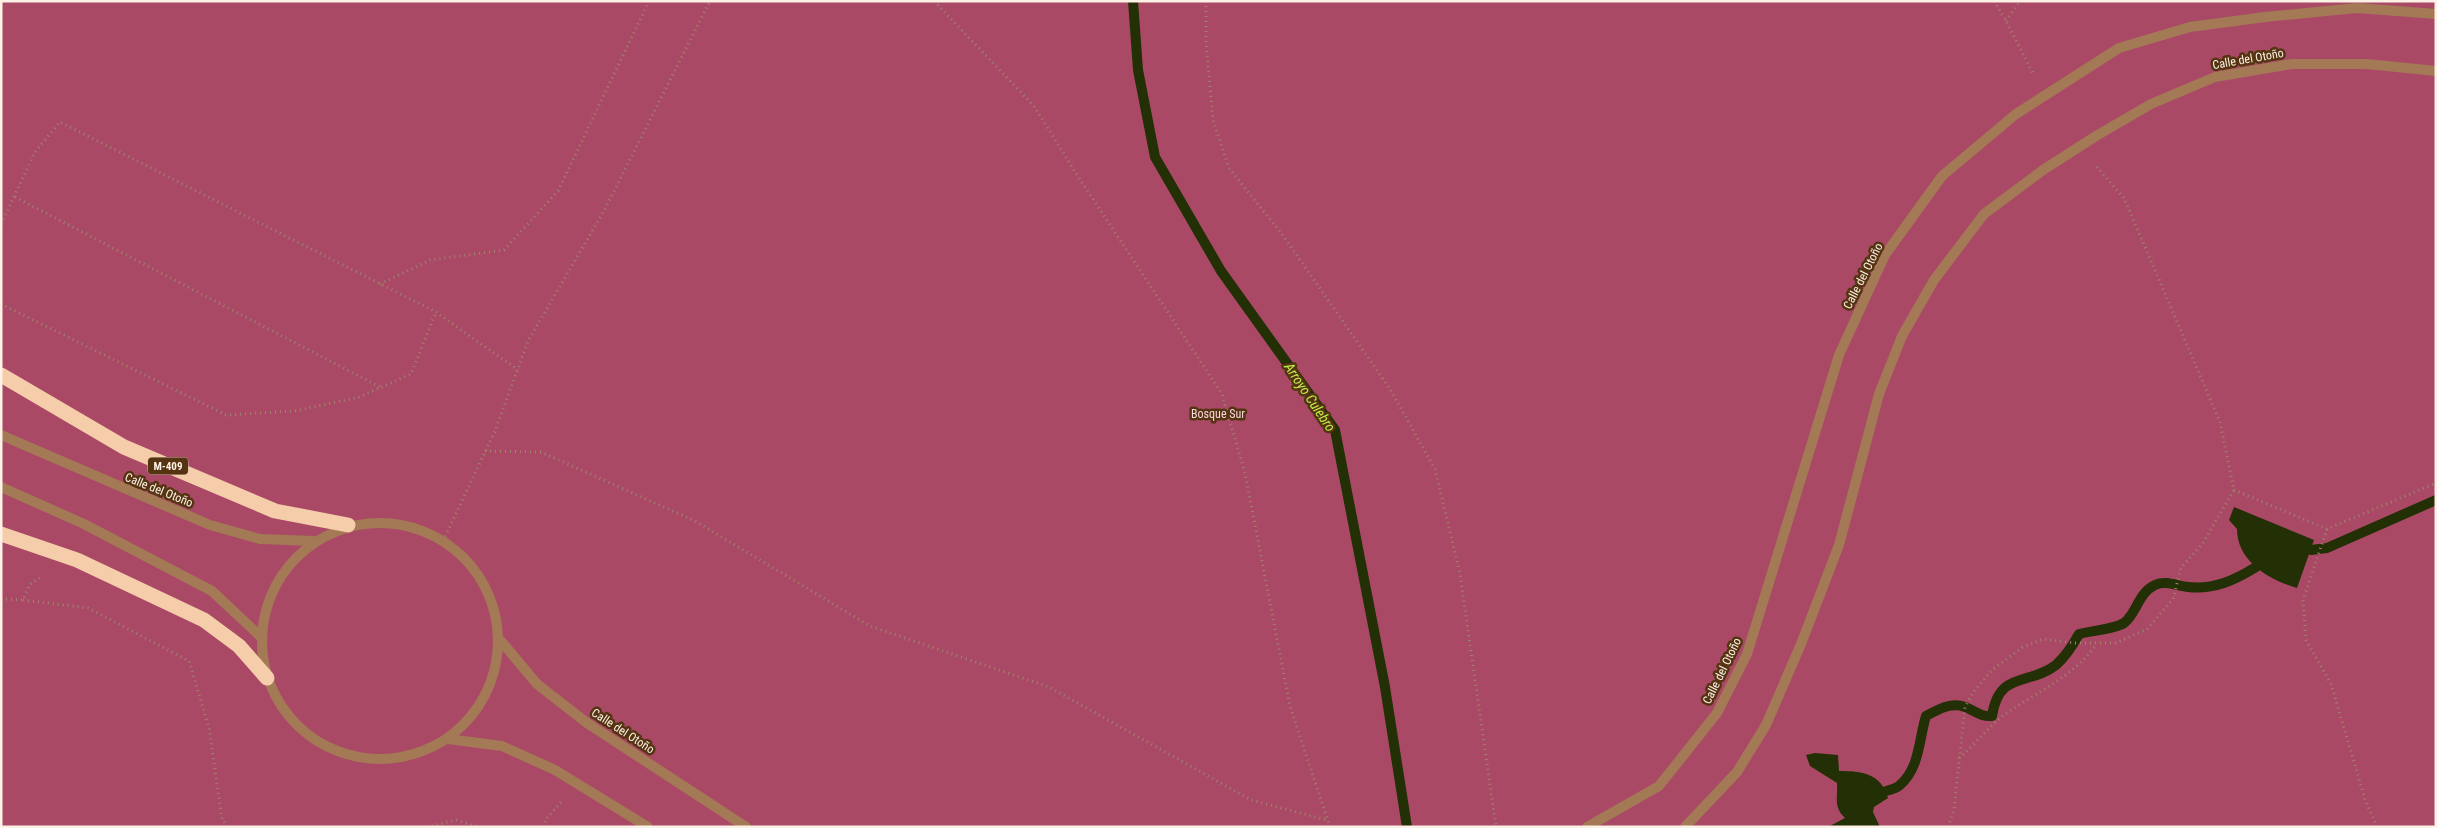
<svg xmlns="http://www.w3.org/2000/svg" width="2437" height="828" font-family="'Roboto Condensed',sans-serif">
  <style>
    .green { fill: #aa4966 }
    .water { fill: #232f05 }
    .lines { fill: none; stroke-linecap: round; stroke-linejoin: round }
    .stream { stroke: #232f05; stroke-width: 10 }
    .path { stroke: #9f856c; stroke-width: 3; stroke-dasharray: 1 4; stroke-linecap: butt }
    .street { stroke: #a37a55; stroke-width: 10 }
    .highway { stroke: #f5cdaa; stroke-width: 15 }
    .labels { text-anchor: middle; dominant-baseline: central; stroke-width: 5; stroke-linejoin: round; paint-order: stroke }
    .shield { fill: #543411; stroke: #cbb8a6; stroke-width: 1 }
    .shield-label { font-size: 11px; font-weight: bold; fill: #fef1e6 }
    .street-label { font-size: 12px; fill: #fef1e6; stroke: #543411 }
    .park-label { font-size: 12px; fill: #f8d7de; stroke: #543411 }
    .water-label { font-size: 14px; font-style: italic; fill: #c0ee4b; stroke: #543411 }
  </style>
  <rect width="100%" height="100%" fill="#603e1c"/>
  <rect class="green" x="1" y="1" width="2435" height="826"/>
  <g class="water">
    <path d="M 2234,507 L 2314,540 L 2297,588 C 2270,580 2237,562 2237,529 L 2229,520 Z"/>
    <path d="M 1815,753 L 1838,755 L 1839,771 C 1862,771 1881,773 1888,798 L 1874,807 L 1873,812 L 1880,827 L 1828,827 L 1845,818 C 1833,807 1838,797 1837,783 L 1810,766 L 1806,755 Z"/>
  </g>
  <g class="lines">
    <g class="stream">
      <polyline points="1133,1 1138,70 1155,157 1221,271 1335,430 1385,687 1407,827"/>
      <polyline points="2311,550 2327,548 2436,500"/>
      <path d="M 1886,791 C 1890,790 1897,788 1900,785 C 1920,768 1919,738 1926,716 C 1939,709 1951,702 1965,707 C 1976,711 1980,717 1992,716 C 1999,670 2029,686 2056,665 C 2066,656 2073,645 2079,634 C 2090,631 2115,629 2124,623 C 2137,613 2138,593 2155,585 C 2166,580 2177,586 2188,587 C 2214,590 2235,580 2256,567"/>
    </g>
    <g class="path">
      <polyline points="934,1 1034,106 1077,175 1222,394 1245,473 1290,706 1330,827"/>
      <polyline points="1206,1 1206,42 1213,120 1229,168 1282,234 1390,389 1435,469 1460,574 1496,827"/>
      <polyline points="1994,1 2006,21 2034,75"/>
      <polyline points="2006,21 2020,1"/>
      <polyline points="15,197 380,387"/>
      <polyline points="1,224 35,152 60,122 436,312 518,370"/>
      <polyline points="380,284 430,260 504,250 558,191 649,1"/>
      <polyline points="1,304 226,415 295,411 359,397 411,374 436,312"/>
      <polyline points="485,451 541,452 695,521 870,626 1049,687 1251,800 1327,820"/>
      <polyline points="2234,490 2327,529 2436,483"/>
      <polyline points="2327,529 2303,600 2306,640 2331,684 2365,799 2377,827"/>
      <polyline points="443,541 495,431 528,341 605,209 710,1"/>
      <polyline points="1,599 23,600 30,584 43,576"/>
      <polyline points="23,600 88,608 189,661 209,728 222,819 228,827"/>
      <path d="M 1959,758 C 1975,745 1988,727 2004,715 C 2036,692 2072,678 2096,645"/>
      <polyline points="427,827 456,820 479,827"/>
      <polyline points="543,827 546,819 561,802"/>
      <polyline points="1948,827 1954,810 1965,707 1974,691 1993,669 2023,647 2044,639 2074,643 2116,643 2147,629 2173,599 2181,568 2203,543 2234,490 2220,422 2124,198 2095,165"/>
    </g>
    <g class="street">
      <polyline points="1,435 210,525 260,539 313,541"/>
      <polyline points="1,487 84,524 212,591 260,636"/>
      <circle cx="380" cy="641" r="118"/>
      <polyline points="501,641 537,684 587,723 746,827"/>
      <polyline points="448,739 502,746 555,770 648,827"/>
      <polyline points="1587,827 1659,786 1717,713 1747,654 1839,355 1885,255 1942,176 2016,114 2119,48 2190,27 2265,17 2357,8 2436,14"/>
      <polyline points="1685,827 1737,772 1766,725 1801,644 1839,545 1879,394 1902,336 1934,280 1984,214 2043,170 2096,136 2151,104 2215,77 2292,64 2367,64 2436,71"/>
    </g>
    <g class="highway">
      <polyline points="1,375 124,447 275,511 348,525"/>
      <polyline points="1,534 77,560 204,620 239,646 267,678"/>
    </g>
  </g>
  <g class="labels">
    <rect class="shield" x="148" y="457.5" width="40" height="17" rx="4"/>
    <g class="shield-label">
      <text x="168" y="466">M-409</text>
    </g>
    <g class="street-label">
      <text transform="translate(2248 59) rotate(-10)">Calle del Otoño</text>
      <text transform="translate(1863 276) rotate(-63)">Calle del Otoño</text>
      <text transform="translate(159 490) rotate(22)">Calle del Otoño</text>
      <text transform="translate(1722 671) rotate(-64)">Calle del Otoño</text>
      <text transform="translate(623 731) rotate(33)">Calle del Otoño</text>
    </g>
    <g class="park-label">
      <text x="1218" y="414">Bosque Sur</text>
    </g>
    <g class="water-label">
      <text transform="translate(1310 397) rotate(56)">Arroyo Culebro</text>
    </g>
  </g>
  <rect width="2437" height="828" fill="none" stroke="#fef1e6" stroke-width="5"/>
</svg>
